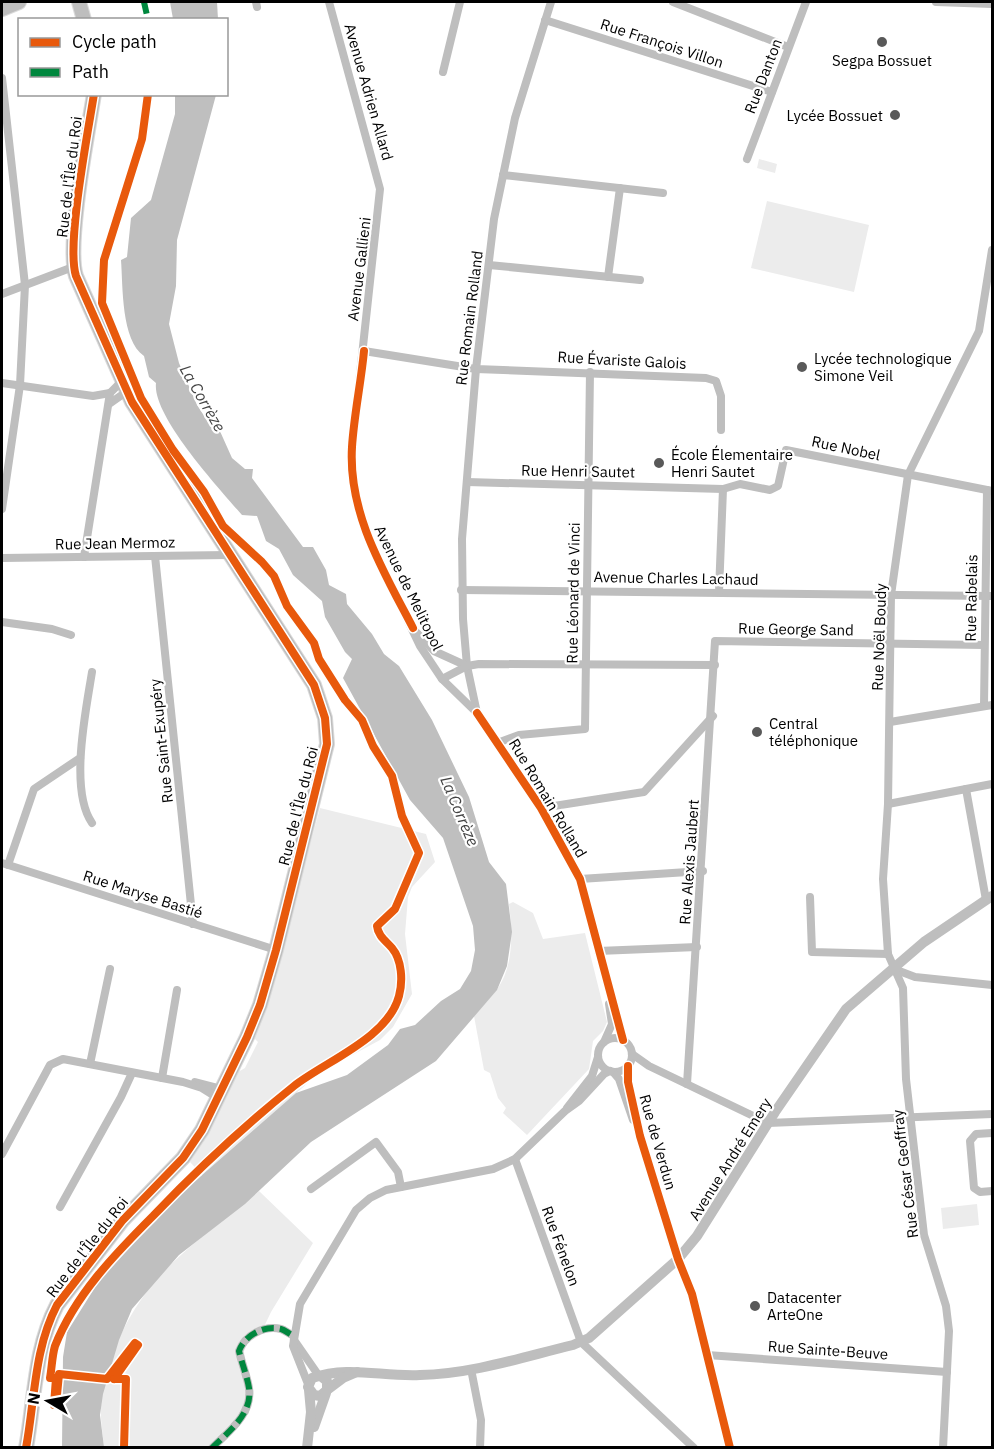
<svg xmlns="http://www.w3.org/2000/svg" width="994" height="1449" font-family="'IBM Plex Sans',sans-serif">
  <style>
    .green { fill: #ececec }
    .water { fill: #bfbfbf }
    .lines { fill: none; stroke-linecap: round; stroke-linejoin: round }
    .primary-casing { stroke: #dbdbdb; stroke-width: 16 }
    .minor { stroke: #bebebe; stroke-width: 8 }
    .tertiary { stroke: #bebebe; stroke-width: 10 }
    .primary { stroke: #bebebe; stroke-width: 14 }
    .quiet { stroke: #00873e; stroke-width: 6; stroke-dasharray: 12 6; stroke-linecap: butt }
    .cycleway-casing { stroke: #fff; stroke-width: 11 }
    .cycleway { stroke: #e8590c; stroke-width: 8 }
    .poi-dot { fill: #595959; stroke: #fff; stroke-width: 2 }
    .labels { text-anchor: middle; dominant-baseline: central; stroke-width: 4.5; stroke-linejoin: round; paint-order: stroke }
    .street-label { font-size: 15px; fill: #000; stroke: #fff }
    .poi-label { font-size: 15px; fill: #000; stroke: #fff; text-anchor: start }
    .water-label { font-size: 16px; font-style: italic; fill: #444; stroke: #fff }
  </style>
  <rect width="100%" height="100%" fill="#fff"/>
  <g class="green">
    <polygon points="759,159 777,164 775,173 757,168"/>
    <polygon points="767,201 869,225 854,292 751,268"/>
    <polygon points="320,808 426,834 435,862 412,887 408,897 405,934 412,994 393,1027 380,1040 319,1073 203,1176 190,1162 212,1126 238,1072 245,1068 258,1042 254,1038 269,998"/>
    <path d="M 513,902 L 533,913 L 543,939 L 585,933 L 607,1022 L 603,1031 L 593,1041 L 589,1069 L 527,1135 L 503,1113 L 506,1108 L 498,1098 L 490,1073 L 484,1070 L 474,1016 C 482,1005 494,995 501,983 C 514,960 512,928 509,904 Z"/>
    <path d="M 259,1191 L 313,1243 L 271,1312 L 260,1335 L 248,1342 L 244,1351 L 249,1413 L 216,1447 L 104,1448 C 103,1434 100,1419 101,1406 C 106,1349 138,1292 181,1255 C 206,1232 234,1213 259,1191 Z"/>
    <polygon points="977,1204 979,1225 943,1229 941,1208"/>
  </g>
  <g class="water">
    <polygon points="170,2 217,2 218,19 173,19"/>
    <path d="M 175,95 L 216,95 L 177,240 L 176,286 L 169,324 L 179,363 L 197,405 L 212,428 L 219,429 L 232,458 L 245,469 L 253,469 L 252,478 L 303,547 L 313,547 L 326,570 L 329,585 L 346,594 L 347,604 L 372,634 L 384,654 L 399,666 L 432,720 L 469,797 L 489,862 L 506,884 L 512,932 L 507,966 L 497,990 L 436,1061 L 311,1142 L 245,1204 L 179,1255 L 132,1309 L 119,1340 L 103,1394 L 100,1415 L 104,1447 L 62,1447 L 63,1357 L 67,1332 L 99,1281 L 138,1235 L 162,1210 L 296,1093 L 347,1075 L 388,1045 L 400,1029 L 415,1025 L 441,1001 L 460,989 L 471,971 L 475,950 L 473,926 L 443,838 L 410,800 L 343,678 L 352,659 L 345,652 L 325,617 L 322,601 L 293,575 L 279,549 L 266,541 L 257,516 L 242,515 C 219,488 152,416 156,383 L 149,377 L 144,356 C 121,340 123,287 121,260 L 127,257 L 131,218 L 151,200 L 175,114 Z"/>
  </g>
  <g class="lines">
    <g class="primary-casing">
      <g id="primary">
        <polyline points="79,2 84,20"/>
        <polyline points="2,9 19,2"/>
        <path d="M 26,1448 C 35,1399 34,1349 57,1305 L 122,1221 L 183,1158 L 202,1130 L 247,1037 L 260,1005 L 276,950 L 327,744 L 325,718 L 314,685 L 132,402 L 76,276 C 66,245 88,132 94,94"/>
      </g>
    </g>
    <g class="minor">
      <polyline points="256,2 257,7"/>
      <polyline points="329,2 380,189 352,448 354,488 365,531 420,646 442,679 477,713"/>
      <polyline points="551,2 515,118 494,219 476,369 462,539 463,619 467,666 477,713 541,808 580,879 623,1040"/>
      <polyline points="673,2 788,47"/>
      <polyline points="936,2 992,4"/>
      <polyline points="545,20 772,92"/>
      <polyline points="443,72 460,2"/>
      <polyline points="2,78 25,285 20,385 2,509"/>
      <polyline points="747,159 806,2"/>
      <polyline points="503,175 663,193"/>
      <polyline points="489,265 640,280"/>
      <polyline points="608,277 620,188"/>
      <polyline points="2,294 73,267"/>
      <polyline points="364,351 476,369 706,378 716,381 721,396 721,430"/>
      <polyline points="2,383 93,396 110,393"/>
      <polyline points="109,404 126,392"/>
      <polyline points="467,482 723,489 740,484 770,490 778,486 786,450 992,491"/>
      <polyline points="155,556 193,924"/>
      <polyline points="84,557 110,393 121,382"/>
      <polyline points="2,558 228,555"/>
      <polyline points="461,590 992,596"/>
      <polyline points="719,592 723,489"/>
      <polyline points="2,622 52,629 71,635"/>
      <polyline points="417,633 434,651 467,666"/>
      <path d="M 92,672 C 86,710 69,790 92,823"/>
      <polyline points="442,679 467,666 479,664 715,665"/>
      <polyline points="984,706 987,490"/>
      <polyline points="890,722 992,705"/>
      <polyline points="500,742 519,735 585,729 590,372"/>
      <polyline points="966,789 986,900"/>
      <polyline points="888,804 992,784"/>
      <polyline points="541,808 644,792 713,716"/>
      <polyline points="2,863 276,950"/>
      <polyline points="8,865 34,789 80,758"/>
      <polyline points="580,879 703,871"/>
      <polyline points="810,897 812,952 888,954"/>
      <polyline points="598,951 697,947"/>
      <polyline points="894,969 915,977 992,985"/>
      <circle cx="615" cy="1055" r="17"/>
      <polyline points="604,1042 612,1024 609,1004"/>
      <polyline points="632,1054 649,1066 768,1123 992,1114"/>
      <polyline points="90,1064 110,969"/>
      <polyline points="628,1066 628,1082 640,1136 678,1259 692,1294 730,1448"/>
      <polyline points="613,1072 619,1079 633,1120"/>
      <polyline points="162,1078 177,990"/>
      <polyline points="195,1082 222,1089"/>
      <polyline points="687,1084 715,641 984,645"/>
      <polyline points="567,1108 592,1076 598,1057"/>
      <polyline points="992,1133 976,1134 970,1141 974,1188 980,1192 992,1191"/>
      <polyline points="2,1154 50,1065 63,1059 183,1082 202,1088 218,1098"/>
      <polyline points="515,1159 581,1342 694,1448"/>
      <polyline points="311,1189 376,1142 398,1172 401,1187"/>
      <polyline points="60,1207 121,1097 132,1073"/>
      <polyline points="294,1340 319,1376"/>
      <polyline points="707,1355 947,1372"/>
      <polyline points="471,1369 481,1420 480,1448"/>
      <polyline points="308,1384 293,1346 300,1304 356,1210 370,1198 386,1190 493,1169 515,1159 565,1111 579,1101 604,1074 610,1071"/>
      <path d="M 212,1448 C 228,1432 253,1414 249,1388 C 247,1376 242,1364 239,1351 C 245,1335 264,1325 281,1329 C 285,1330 289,1334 294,1336"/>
      <polyline points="943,1448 949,1331 946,1306 924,1235 906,1079 903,988 888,954 883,879 888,804 891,595 908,475 979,331 992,250"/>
    </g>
    <g class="tertiary">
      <path d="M 322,1377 L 327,1381 L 327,1390 L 320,1396 L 314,1395 L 308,1387 L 312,1378 C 350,1365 381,1377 420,1375 C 472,1374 523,1357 573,1345 L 589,1338 L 678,1259 L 697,1236 L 775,1112 L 846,1009 L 924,942 L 992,896"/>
      <polyline points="327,1390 343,1378 357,1372"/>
      <polyline points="314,1427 326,1393"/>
      <polyline points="307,1448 311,1412 309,1390"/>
    </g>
    <use href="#primary" class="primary"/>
    <g class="quiet">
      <polyline points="144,2 148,20"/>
      <path d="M 212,1448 C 228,1432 253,1414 249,1388 C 247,1376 242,1364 239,1351 C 245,1335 264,1325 281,1329 C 285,1330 289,1334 294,1336"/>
    </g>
    <g class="cycleway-casing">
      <g id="cycleway">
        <path d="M 364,351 C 361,383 354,415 352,447 C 348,514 384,572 413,628"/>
        <polyline points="477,713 541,808 580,879 623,1040"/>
        <polyline points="628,1066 628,1082 640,1136 678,1259 692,1294 730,1448"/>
        <path d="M 114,1379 L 138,1345 L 135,1343 L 107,1379 L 59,1374 L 56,1405 L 54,1405 L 56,1378 L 50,1378 C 52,1367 52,1356 55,1346 C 75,1295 115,1254 153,1216 C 197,1170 244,1126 294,1086 C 326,1061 388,1038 399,996 C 403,981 402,960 392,948 C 386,941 378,936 377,926 L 395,909 L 419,853 L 402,816 L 392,776 L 373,746 L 362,720 L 345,700 L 319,659 L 314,643 L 287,606 L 274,576 L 262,562 L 223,526 L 204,492 L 173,450 L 141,398 L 102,303 L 104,260 L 142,139 L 148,94"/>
        <polyline points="114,1379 126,1379 124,1448"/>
        <path d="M 26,1448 C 35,1399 34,1349 57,1305 L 122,1221 L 183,1158 L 202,1130 L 247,1037 L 260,1005 L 276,950 L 327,744 L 325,718 L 314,685 L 132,402 L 76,276 C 66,245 88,132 94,94"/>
      </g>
    </g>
    <use href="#cycleway" class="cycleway"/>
  </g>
  <g class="poi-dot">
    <circle cx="882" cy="42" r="6"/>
    <circle cx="895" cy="115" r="6"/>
    <circle cx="802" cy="367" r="6"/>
    <circle cx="659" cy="463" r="6"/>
    <circle cx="757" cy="732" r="6"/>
    <circle cx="755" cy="1306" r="6"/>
  </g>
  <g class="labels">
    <g class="street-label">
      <text transform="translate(662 43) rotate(18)">Rue François Villon</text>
      <text transform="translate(763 76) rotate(-69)">Rue Danton</text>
      <text transform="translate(369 92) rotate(74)">Avenue Adrien Allard</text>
      <text transform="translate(69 177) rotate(-83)">Rue de l'Île du Roi</text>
      <text transform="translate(359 269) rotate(-83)">Avenue Gallieni</text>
      <text transform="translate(469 318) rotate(-83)">Rue Romain Rolland</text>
      <text transform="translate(622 360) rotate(3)">Rue Évariste Galois</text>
      <text transform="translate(846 448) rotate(12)">Rue Nobel</text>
      <text transform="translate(578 471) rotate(1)">Rue Henri Sautet</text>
      <text transform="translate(115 543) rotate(-1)">Rue Jean Mermoz</text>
      <text transform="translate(676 578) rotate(1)">Avenue Charles Lachaud</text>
      <text transform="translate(409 588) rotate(64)">Avenue de Melitopol</text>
      <text transform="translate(573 593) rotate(-89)">Rue Léonard de Vinci</text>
      <text transform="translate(971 598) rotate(-89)">Rue Rabelais</text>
      <text transform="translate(796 629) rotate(1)">Rue George Sand</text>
      <text transform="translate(879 637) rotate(-88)">Rue Noël Boudy</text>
      <text transform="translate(161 741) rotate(-96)">Rue Saint-Exupéry</text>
      <text transform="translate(548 798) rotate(59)">Rue Romain Rolland</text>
      <text transform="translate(298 806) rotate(-76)">Rue de l'Île du Roi</text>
      <text transform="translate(689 862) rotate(-86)">Rue Alexis Jaubert</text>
      <text transform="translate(143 894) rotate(18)">Rue Maryse Bastié</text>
      <text transform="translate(658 1142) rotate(74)">Rue de Verdun</text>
      <text transform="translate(730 1159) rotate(-58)">Avenue André Emery</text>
      <text transform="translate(905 1174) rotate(-97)">Rue César Geoffray</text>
      <text transform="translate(561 1246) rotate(70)">Rue Fénelon</text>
      <text transform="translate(87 1247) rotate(-52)">Rue de l'Île du Roi</text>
      <text transform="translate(828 1350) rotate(4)">Rue Sainte-Beuve</text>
    </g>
    <g class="poi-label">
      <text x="882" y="60" text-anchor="middle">Segpa Bossuet</text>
      <text x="883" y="115" text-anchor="end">Lycée Bossuet</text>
      <text x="814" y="358">Lycée technologique<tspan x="814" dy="17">Simone Veil</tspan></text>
      <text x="671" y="454">École Élementaire<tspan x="671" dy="17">Henri Sautet</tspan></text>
      <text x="769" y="723">Central<tspan x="769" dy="17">téléphonique</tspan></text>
      <text x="767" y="1297">Datacenter<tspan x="767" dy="17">ArteOne</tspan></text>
    </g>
    <g class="water-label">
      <text transform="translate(203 398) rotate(60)">La Corrèze</text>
      <text transform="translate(460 811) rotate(67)">La Corrèze</text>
    </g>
  </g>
  <rect width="994" height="1449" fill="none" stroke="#000000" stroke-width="6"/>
  <rect x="18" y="18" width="210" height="78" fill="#ffffff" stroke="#999999" stroke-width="1.5"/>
  <rect x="30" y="38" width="30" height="9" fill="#e8590c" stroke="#999999" stroke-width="1.5"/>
  <text x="72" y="48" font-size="18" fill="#000000">Cycle path</text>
  <rect x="30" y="68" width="30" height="9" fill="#00873e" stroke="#999999" stroke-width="1.5"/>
  <text x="72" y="78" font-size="18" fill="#000000">Path</text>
  <g transform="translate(48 1401) rotate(280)" stroke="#ffffff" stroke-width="4.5" paint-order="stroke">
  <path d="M0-4.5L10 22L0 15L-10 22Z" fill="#000000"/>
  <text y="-9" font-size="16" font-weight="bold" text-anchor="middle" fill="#000000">N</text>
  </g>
</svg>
